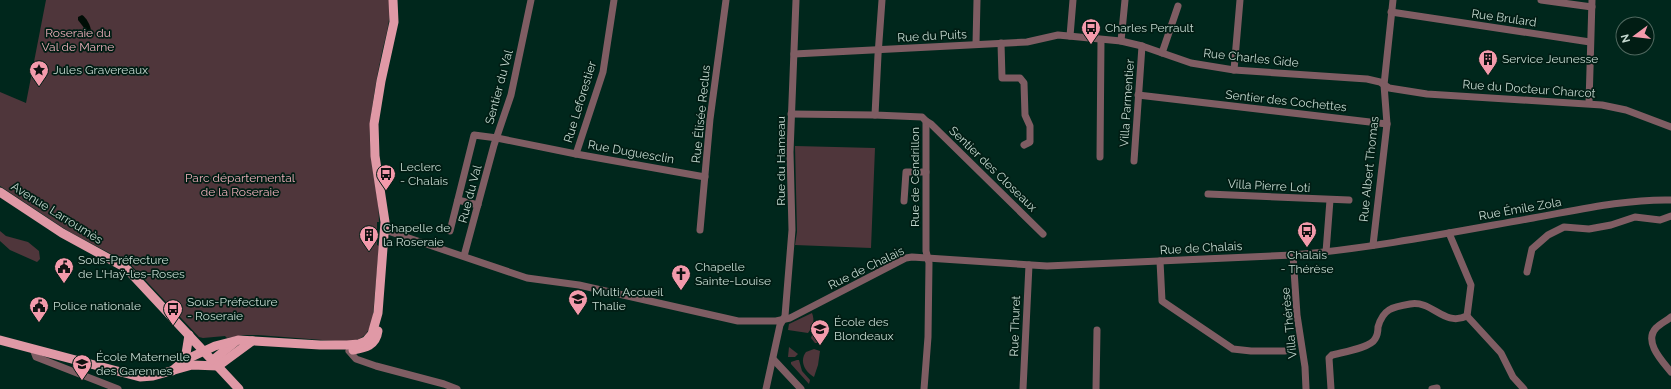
<svg xmlns="http://www.w3.org/2000/svg" width="1671" height="389" font-family="Raleway,sans-serif">
  <style>
    .green { fill: #4f363b }
    .water { fill: #000d06 }
    .lines { fill: none; stroke-linecap: round; stroke-linejoin: round }
    .minor { stroke: #7f5d63; stroke-width: 7 }
    .major { stroke: #e099a6; stroke-width: 9 }
    .labels { text-anchor: middle; dominant-baseline: central; stroke-width: 3.5; stroke-linejoin: round; paint-order: stroke }
    .street-label { font-size: 12px; fill: #c4d8cf; stroke: #011d14 }
    .poi-label { font-size: 12px; fill: #c4d8cf; stroke: #011d14; text-anchor: start }
    .park-label { font-size: 12px; fill: #edafba; stroke: #011d14 }
  </style>
  <rect width="100%" height="100%" fill="#00271c"/>
  <g class="green">
    <path d="M 46,0 L 389,0 C 392,19 385,38 381,57 C 376,80 372,104 370,127 C 368,159 379,190 379,222 L 377,222 L 377,245 L 379,246 L 373,316 C 370,332 364,340 348,342 L 258,335 L 244,335 L 227,338 L 225,336 L 203,338 L 199,337 L 130,264 L 68,231 L 0,186 L 0,92 L 26,103 Z"/>
    <polygon points="795,146 875,148 871,248 795,245 797,232"/>
    <polygon points="0,231 6,236 28,242 39,251 40,259 37,262 10,250 0,241"/>
    <path d="M 812,313 C 815,321 813,326 808,333 L 788,330 L 789,324 Z"/>
    <polygon points="819,323 821,337 817,343 815,343 811,338 814,329"/>
    <polygon points="789,347 798,354 795,357 788,357"/>
    <path d="M 814,349 L 820,351 L 818,365 L 814,377 C 805,372 799,361 806,352 Z"/>
    <polygon points="797,360 799,360 802,371 810,380 809,384 791,364 791,362"/>
  </g>
  <path class="water" d="M 82,15 C 86,17 91,26 91,31 L 88,33 L 78,20 L 78,17 Z"/>
  <g class="lines">
    <g class="minor">
      <polyline points="882,0 878,55 875,115 922,117 926,121 926,251 929,263 928,337 924,389"/>
      <polyline points="1541,0 1592,7"/>
      <polyline points="1391,12 1590,42"/>
      <polyline points="1070,36 1073,0"/>
      <polyline points="1121,41 1125,0"/>
      <polyline points="1001,43 1002,78 1020,78 1024,83 1025,115 1030,126 1030,142 1024,145"/>
      <polyline points="976,44 977,0"/>
      <polyline points="1162,53 1178,6"/>
      <polyline points="794,54 1027,42 1058,35 1121,41 1142,46 1191,63 1234,70 1367,79 1380,82 1389,88 1427,94 1602,105 1626,110 1671,127"/>
      <polyline points="1234,70 1240,0"/>
      <polyline points="1138,95 1387,124"/>
      <polyline points="1589,103 1592,0"/>
      <polyline points="791,114 875,115"/>
      <polyline points="926,121 931,124 1043,234"/>
      <polyline points="576,154 705,177"/>
      <polyline points="1100,157 1101,40"/>
      <polyline points="1134,161 1142,46"/>
      <polyline points="1208,194 1349,200"/>
      <polyline points="458,200 478,205"/>
      <polyline points="904,201 906,172 926,172"/>
      <path d="M 385,230 L 527,278 L 579,285 L 738,321 L 776,321 L 790,318 L 906,258 L 912,257 L 1047,266 L 1293,255 C 1374,248 1454,232 1533,218 C 1578,210 1625,199 1671,200"/>
      <polyline points="700,230 710,119 726,0"/>
      <polyline points="450,231 474,135 497,138 576,154 603,72 614,0"/>
      <polyline points="1449,233 1471,285 1467,316 1501,353 1513,377 1524,389"/>
      <polyline points="1373,245 1387,124 1384,85 1393,0"/>
      <polyline points="1326,252 1330,200"/>
      <polyline points="1293,255 1297,315 1305,367 1306,389"/>
      <polyline points="464,256 494,145 511,95 531,0"/>
      <polyline points="1160,261 1162,301 1233,349 1251,351 1285,351"/>
      <polyline points="1527,272 1532,249 1548,235 1564,227 1589,229 1611,225 1635,217 1660,220 1671,216"/>
      <path d="M 1671,317 C 1666,321 1660,324 1656,328 C 1643,342 1663,362 1671,372"/>
      <polyline points="33,349 36,357 118,389"/>
      <polyline points="349,351 356,359 376,366 444,384 457,389"/>
      <polyline points="773,359 801,389"/>
      <polyline points="766,389 780,325 785,316 792,230 790,152 796,0"/>
      <polyline points="1023,389 1029,265"/>
      <polyline points="1096,389 1097,330"/>
      <path d="M 1331,389 L 1329,358 L 1332,355 C 1343,352 1370,348 1375,339 C 1377,336 1378,331 1378,327 C 1383,309 1392,307 1410,304 C 1433,300 1443,327 1467,316"/>
      <polyline points="1432,389 1437,388"/>
    </g>
    <g class="major">
      <polyline points="0,192 62,233 126,268 239,389"/>
      <polyline points="0,340 140,377 153,376 192,365 218,366"/>
      <path d="M 353,350 C 365,348 376,346 378,331"/>
      <polyline points="185,360 189,335"/>
      <polyline points="213,360 235,342"/>
      <polyline points="218,366 252,341"/>
      <polyline points="172,371 185,360 215,346 238,340 320,345 347,345 359,344 366,341 372,334 378,313 385,222 375,156 374,124 381,81 394,22 393,0"/>
    </g>
  </g>
  <defs>
    <g id="bus-pin" transform="scale(1)"><path d="M0 17L-7.5 6A9.5 9.5 0 1 1 7.5 6Z" fill="#f39aab" stroke="#011d14"/><path d="M-5-6H5V4H4V6H2V4H-2V6H-4V4H-5ZM-3.5-4V0h7V-4ZM-3.5 1.2v1.5H-2V1.2ZM2 1.2v1.5H3.5V1.2Z" fill="#111"/></g>
    <g id="building-pin" transform="scale(1)"><path d="M0 17L-7.5 6A9.5 9.5 0 1 1 7.5 6Z" fill="#f39aab" stroke="#011d14"/><path d="M-4-6H4V6H1V3H-1V6H-4ZM-2.5-4.3h1.7v1.8h-1.7ZM.8-4.3h1.7v1.8H.8ZM-2.5-1h1.7V.8h-1.7ZM.8-1h1.7V.8H.8Z" fill="#111"/></g>
    <g id="sight-pin" transform="scale(1)"><path d="M0 17L-7.5 6A9.5 9.5 0 1 1 7.5 6Z" fill="#f39aab" stroke="#011d14"/><path d="M0-6L1.8-2.2L6-1.7L2.9 1.2L3.7 5.4L0 3.3L-3.7 5.4L-2.9 1.2L-6-1.7L-1.8-2.2Z" fill="#111"/></g>
    <g id="civic-pin" transform="scale(1)"><path d="M0 17L-7.5 6A9.5 9.5 0 1 1 7.5 6Z" fill="#f39aab" stroke="#011d14"/><path d="M-.6-6.5H3V-4.5H.6V-3L4-1V1h2V6H-6V1h2V-1L-.6-3ZM-1.2 2.5V6h2.4V2.5Z" fill="#111"/></g>
    <g id="church-pin" transform="scale(1)"><path d="M0 17L-7.5 6A9.5 9.5 0 1 1 7.5 6Z" fill="#f39aab" stroke="#011d14"/><path d="M-1.2-6h2.4v3.5h3.3v2.4h-3.3V6h-2.4V-.1h-3.3v-2.4h3.3Z" fill="#111"/></g>
    <g id="school-pin" transform="scale(1)"><path d="M0 17L-7.5 6A9.5 9.5 0 1 1 7.5 6Z" fill="#f39aab" stroke="#011d14"/><path d="M0-5L7-2L0 1L-7-2ZM-4 1L0 2.5L4 1V4Q0 6-4 4Z" fill="#111"/></g>
  </defs>
  <g fill-rule="evenodd">
    <use href="#bus-pin" x="1091" y="28"/>
    <use href="#building-pin" x="1488" y="59"/>
    <use href="#sight-pin" x="39" y="70"/>
    <use href="#bus-pin" x="386" y="174"/>
    <use href="#bus-pin" x="1307" y="231"/>
    <use href="#building-pin" x="369" y="235"/>
    <use href="#civic-pin" x="64" y="267"/>
    <use href="#church-pin" x="681" y="274"/>
    <use href="#school-pin" x="578" y="299"/>
    <use href="#civic-pin" x="39" y="306"/>
    <use href="#bus-pin" x="173" y="309"/>
    <use href="#school-pin" x="820" y="329"/>
    <use href="#school-pin" x="82" y="364"/>
  </g>
  <g class="labels">
    <g class="street-label">
      <text transform="translate(1504 18) rotate(8)">Rue Brulard</text>
      <text transform="translate(932 36) rotate(-3)">Rue du Puits</text>
      <text transform="translate(1251 58) rotate(6)">Rue Charles Gide</text>
      <text transform="translate(499 87) rotate(-75)">Sentier du Val</text>
      <text transform="translate(1529 89) rotate(4)">Rue du Docteur Charcot</text>
      <text transform="translate(1286 101) rotate(6)">Sentier des Cochettes</text>
      <text transform="translate(580 102) rotate(-73)">Rue Leforestier</text>
      <text transform="translate(1127 103) rotate(-86)">Villa Parmentier</text>
      <text transform="translate(701 114) rotate(-84)">Rue Élisée Reclus</text>
      <text transform="translate(631 152) rotate(10)">Rue Duguesclin</text>
      <text transform="translate(781 161) rotate(-90)">Rue du Hameau</text>
      <text transform="translate(993 169) rotate(44)">Sentier des Closeaux</text>
      <text transform="translate(1369 169) rotate(-84)">Rue Albert Thomas</text>
      <text transform="translate(915 177) rotate(-90)">Rue de Cendrillon</text>
      <text transform="translate(1269 186) rotate(3)">Villa Pierre Loti</text>
      <text transform="translate(470 194) rotate(-75)">Rue du Val</text>
      <text transform="translate(1520 209) rotate(-10)">Rue Émile Zola</text>
      <text transform="translate(57 213) rotate(32)">Avenue Larroumès</text>
      <text transform="translate(1201 248) rotate(-3)">Rue de Chalais</text>
      <text transform="translate(866 268) rotate(-26)">Rue de Chalais</text>
      <text transform="translate(1289 323) rotate(-96)">Villa Thérèse</text>
      <text transform="translate(1015 326) rotate(-88)">Rue Thuret</text>
    </g>
    <g class="poi-label">
      <text x="1105" y="28">Charles Perrault</text>
      <text x="1502" y="59">Service Jeunesse</text>
      <text x="53" y="70">Jules Gravereaux</text>
      <text x="400" y="167">Leclerc<tspan x="400" dy="14">- Chalais</tspan></text>
      <text x="383" y="228">Chapelle de<tspan x="383" dy="14">la Roseraie</tspan></text>
      <text x="1307" y="255" text-anchor="middle">Chalais<tspan x="1307" dy="14">- Thérèse</tspan></text>
      <text x="78" y="260">Sous-Préfecture<tspan x="78" dy="14">de L'Haÿ-les-Roses</tspan></text>
      <text x="695" y="267">Chapelle<tspan x="695" dy="14">Sainte-Louise</tspan></text>
      <text x="592" y="292">Multi Accueil<tspan x="592" dy="14">Thalie</tspan></text>
      <text x="187" y="302">Sous-Préfecture<tspan x="187" dy="14">- Roseraie</tspan></text>
      <text x="53" y="306">Police nationale</text>
      <text x="834" y="322">École des<tspan x="834" dy="14">Blondeaux</tspan></text>
      <text x="96" y="357">École Maternelle<tspan x="96" dy="14">des Garennes</tspan></text>
    </g>
    <g class="park-label">
      <text x="78" y="33">Roseraie du<tspan x="78" dy="14">Val de Marne</tspan></text>
      <text x="240" y="178">Parc départemental<tspan x="240" dy="14">de la Roseraie</tspan></text>
    </g>
  </g>
  <g transform="translate(1635 36) rotate(255)"><circle r="19" fill="#011d14" stroke="#4f685f"/>
  <path d="M0-3L7 15L0 10L-7 15Z" fill="#f39aab"/>
  <text y="-6" font-size="11" font-weight="bold" text-anchor="middle" fill="#c4d8cf">N</text>
  </g>
</svg>
